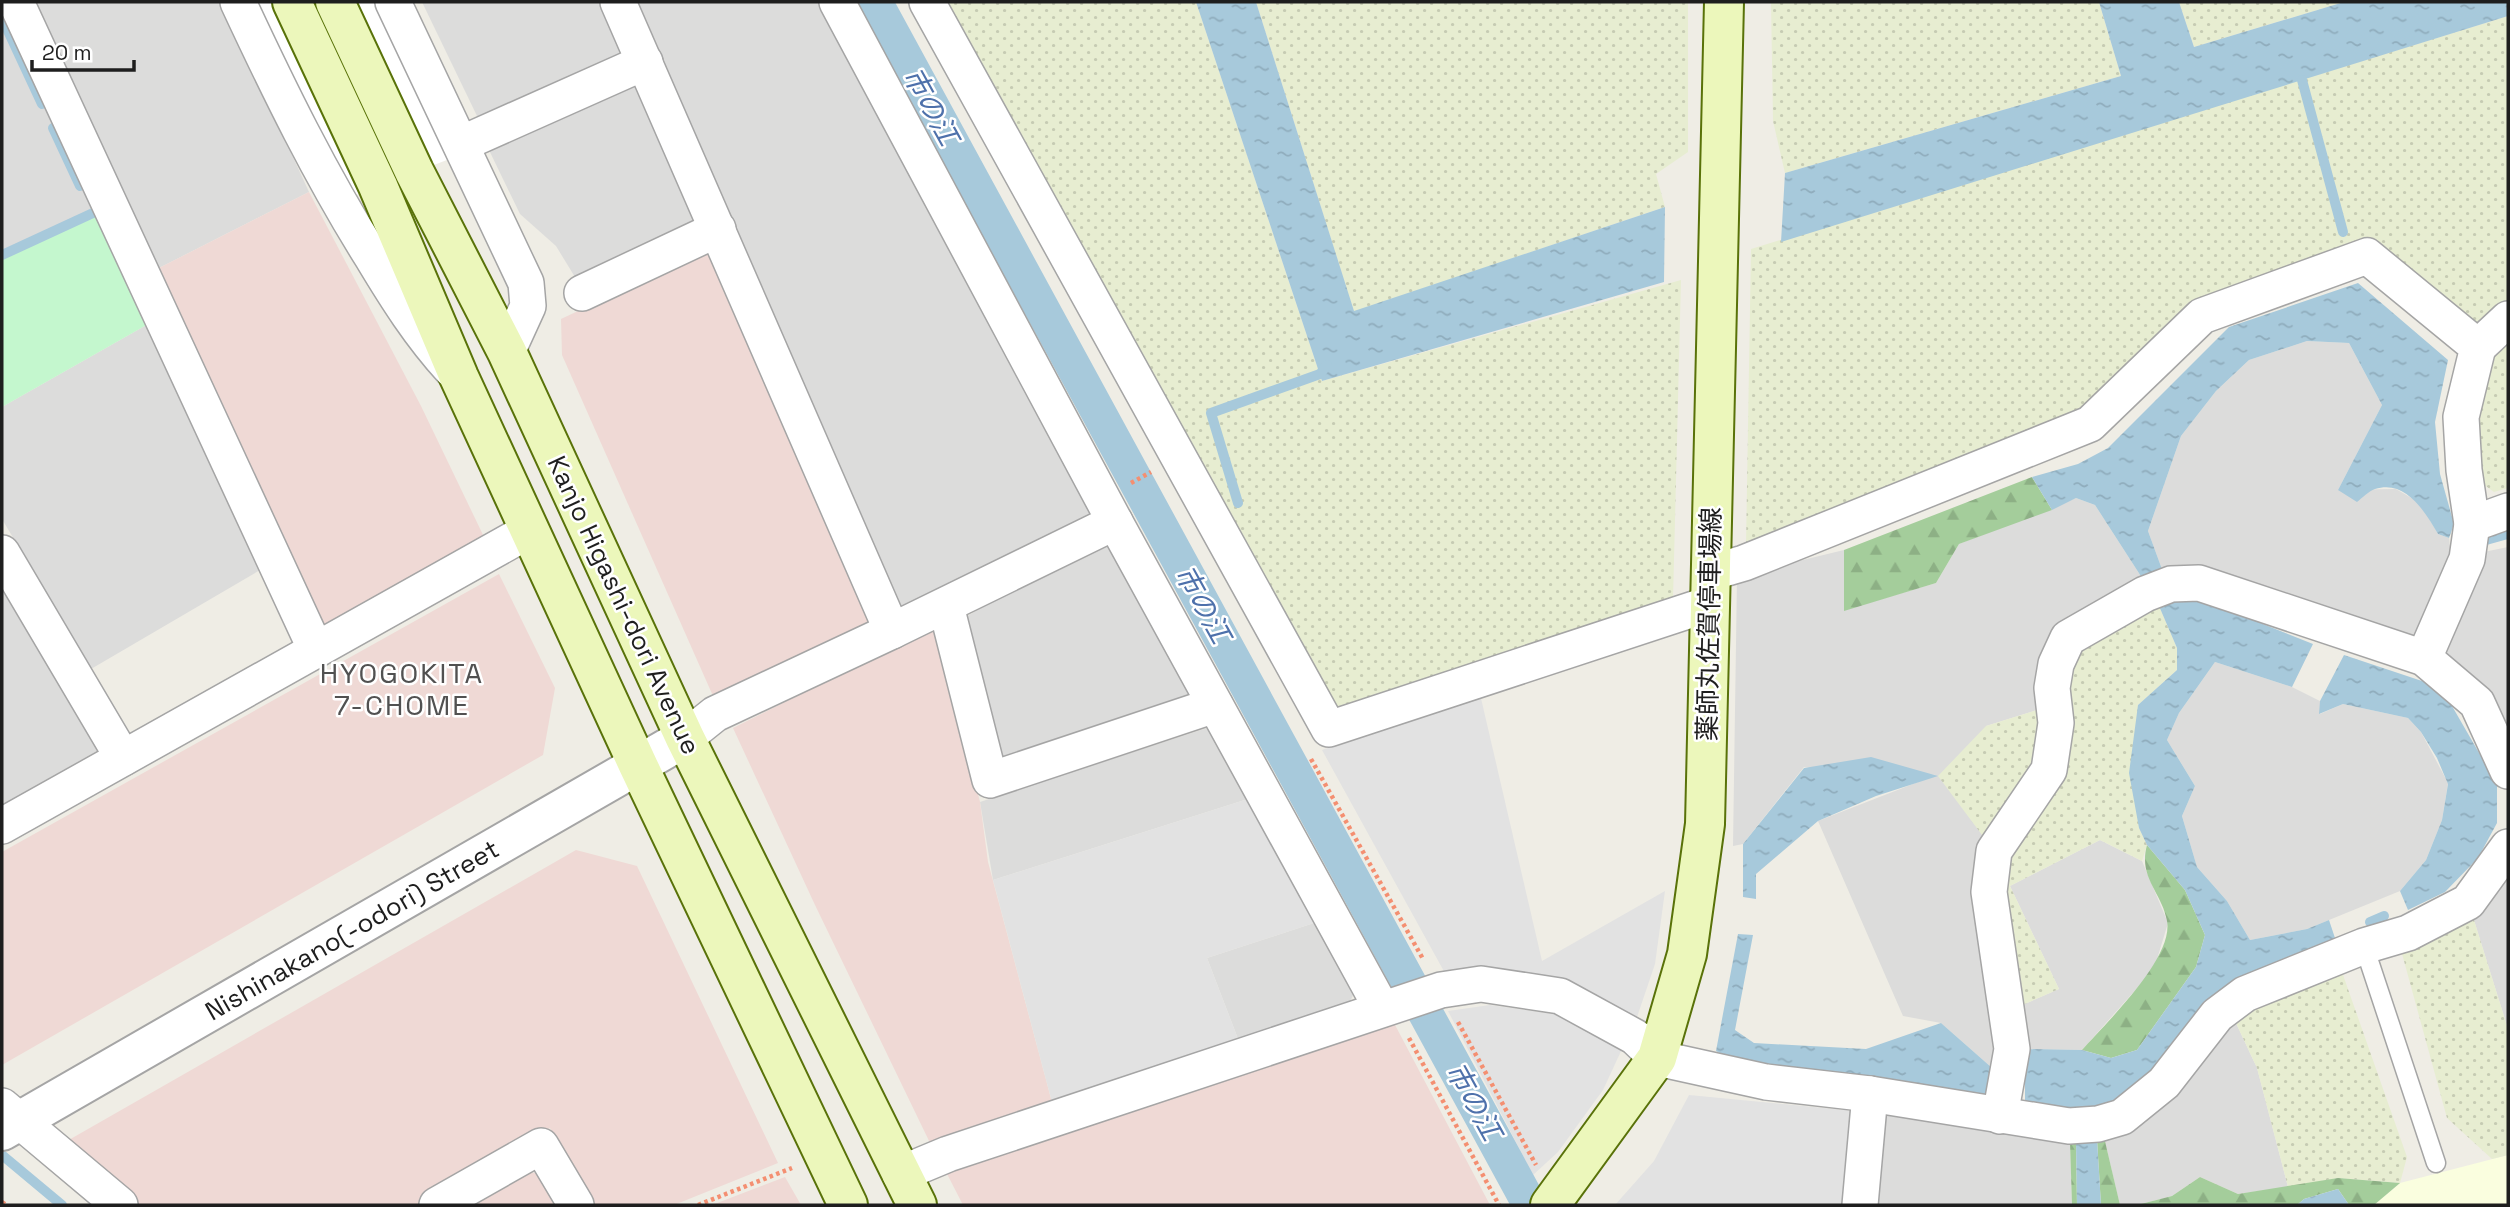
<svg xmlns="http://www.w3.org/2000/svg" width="2510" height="1207" font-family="'Space Grotesk','Noto Sans JP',sans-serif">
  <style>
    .residential { fill: #dcdcdb }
    .commercial { fill: #efd9d5 }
    .education { fill: #fafedf }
    .farmland { fill: url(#farmland-dots) }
    .forest { fill: url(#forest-firs) }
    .park { fill: #c4f7ce }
    .parking { fill: #e2e2e2 }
    .water { fill: url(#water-ripples) }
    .pier { fill: #fff }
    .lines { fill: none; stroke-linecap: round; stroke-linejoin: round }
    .stream { stroke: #a7c9db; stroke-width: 10 }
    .canal { stroke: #a7c9db; stroke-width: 35 }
    .service-casing { stroke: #a5a5a5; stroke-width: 21 }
    .minor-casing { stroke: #a5a5a5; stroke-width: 38 }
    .tertiary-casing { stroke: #a5a5a5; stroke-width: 42 }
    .secondary-casing { stroke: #597209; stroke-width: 42 }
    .path { stroke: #f48f71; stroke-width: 4.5; stroke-dasharray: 3.5 3.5; stroke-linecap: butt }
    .service { stroke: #fff; stroke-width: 18 }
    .minor { stroke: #fff; stroke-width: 35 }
    .tertiary { stroke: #fff; stroke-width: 38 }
    .secondary { stroke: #ecf7bb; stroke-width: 38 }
    .labels { text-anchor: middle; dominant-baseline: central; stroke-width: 5; stroke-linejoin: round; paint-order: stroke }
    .street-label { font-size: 26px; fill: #1e1e1e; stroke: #fff }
    .water-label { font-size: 28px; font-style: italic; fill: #4e71ab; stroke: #fff }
    .neighbourhood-label { font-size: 28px; letter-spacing: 2px; fill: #515151; stroke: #fff }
  </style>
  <defs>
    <pattern id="farmland-dots" width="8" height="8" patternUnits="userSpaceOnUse" patternTransform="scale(1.75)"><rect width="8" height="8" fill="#e7edd1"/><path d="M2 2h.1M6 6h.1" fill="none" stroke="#c6cbb3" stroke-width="1.8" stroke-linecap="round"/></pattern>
    <pattern id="forest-firs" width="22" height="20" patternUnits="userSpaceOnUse" patternTransform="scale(1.75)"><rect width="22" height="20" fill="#a4cd9b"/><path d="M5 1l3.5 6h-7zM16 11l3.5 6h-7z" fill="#8db085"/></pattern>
    <pattern id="water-ripples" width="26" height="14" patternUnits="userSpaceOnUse" patternTransform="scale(1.75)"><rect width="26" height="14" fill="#a7c9db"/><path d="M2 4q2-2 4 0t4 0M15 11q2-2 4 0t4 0" fill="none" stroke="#8facbc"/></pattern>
  </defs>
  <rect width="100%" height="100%" fill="#efede5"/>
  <g class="residential">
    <polygon points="32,2 222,2 309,192 155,270"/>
    <polygon points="422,2 604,2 625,52 478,118"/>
    <polygon points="637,2 818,2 1095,516 897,612"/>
    <polygon points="2,4 97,212 2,255"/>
    <polygon points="639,80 702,225 578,282 556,246 520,214 488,148"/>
    <polygon points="150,323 267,566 91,669 2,519 2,407"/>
    <polygon points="2307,341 2349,343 2382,405 2338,490 2396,489 2420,503 2438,534 2449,538 2452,564 2423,639 2163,572 2148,531 2181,436 2216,391 2249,360"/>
    <polygon points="2076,498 2095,505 2144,581 2037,710 1986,726 1985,839 2002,1051 1991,1067 1941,1023 1903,1016 1818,821 1936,775 1804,767 1743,844 1733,846 1737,576 1844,550 1844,610 1936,583 1959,544"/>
    <polygon points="1108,537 1195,701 997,764 960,620"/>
    <polygon points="2508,547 2508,738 2437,649 2474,554"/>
    <polygon points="11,585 107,749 2,808 2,590"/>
    <polygon points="2215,662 2292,687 2320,701 2320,714 2343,704 2408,718 2421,732 2448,783 2442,820 2426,860 2400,891 2307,929 2250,940 2227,901 2197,867 2182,816 2195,786 2167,740 2179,713"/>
    <polygon points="1210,727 1251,798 993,880 980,802"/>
    <polygon points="2100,840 2142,861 2168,923 2154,969 2082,1050 2025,1049 2020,1006 2059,989 2010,886"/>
    <polygon points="2508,864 2508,1029 2473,917"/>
    <polygon points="1317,922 1355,991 1347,1008 1240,1044 1207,958"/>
    <polygon points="2235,1021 2257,1068 2288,1187 2238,1194 2200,1177 2172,1196 2137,1205 2120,1205 2104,1137 2165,1104"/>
    <polygon points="1887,1106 2070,1143 2072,1205 1869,1205"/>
  </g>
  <g class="commercial">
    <polygon points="309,192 421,406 485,539 324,628 155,270"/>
    <polygon points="712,248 874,623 713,696 562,355 561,319"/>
    <polygon points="499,574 555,688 543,755 2,1065 2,852"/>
    <polygon points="936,626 980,802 988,862 1053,1106 931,1145 815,905 733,728"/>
    <polygon points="576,850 637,866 778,1163 674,1205 592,1205 550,1128 416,1205 140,1205 67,1141"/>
    <polygon points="1394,1023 1490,1205 963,1205 945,1170 1187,1093"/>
    <polygon points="525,1171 544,1175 562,1205 465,1205"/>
    <polygon points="785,1177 801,1205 712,1205"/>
  </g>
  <polygon class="education" points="2508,1155 2508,1205 2374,1205 2400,1183"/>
  <g class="farmland">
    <polygon points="941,2 1196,2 1322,381 1681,280 1673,600 1331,713"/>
    <polygon points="1256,2 1688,2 1688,152 1656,174 1665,207 1354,312"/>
    <polygon points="1771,2 2099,2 2121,76 1785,173 1773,121"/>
    <polygon points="2179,2 2344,2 2194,47"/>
    <polygon points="2508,16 2508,488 2494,492 2476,479 2474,409 2498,344 2372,243 2199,299 2082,414 1746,545 1751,249"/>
    <polygon points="2159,606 2177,648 2177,670 2138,705 2139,828 2147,845 2142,861 2100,840 2010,886 2059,989 2020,1006 1985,839 1938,776 1986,726 2037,710 2072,649"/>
    <polygon points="2473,917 2508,1029 2508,1155 2492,1159 2447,1118 2401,950"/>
    <polygon points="2342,972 2407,1157 2400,1183 2338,1178 2288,1187 2257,1068 2235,1021 2263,1000"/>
  </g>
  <g class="forest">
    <polygon points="2032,477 2052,510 1959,544 1936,583 1844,611 1844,550"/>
    <path d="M 2147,845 L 2185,890 L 2205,935 L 2196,967 L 2137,1050 L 2111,1058 L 2082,1050 C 2106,1023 2174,958 2167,921 C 2162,892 2138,878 2147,845 Z"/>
    <polygon points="2104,1137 2120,1205 2101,1205 2097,1139"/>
    <polygon points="2076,1142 2077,1205 2072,1205 2070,1143"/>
    <polygon points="2200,1177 2238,1194 2338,1178 2400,1183 2374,1205 2349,1205 2338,1189 2304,1199 2297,1205 2137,1205 2172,1196"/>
  </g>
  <polygon class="park" points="97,212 150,323 2,407 2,255"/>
  <g class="parking">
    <polygon points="1480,694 1542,961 1665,891 1655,964 1636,1020 1446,975 1322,750"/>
    <polygon points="1251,798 1317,922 1207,958 1240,1044 1053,1106 993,880"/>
    <polygon points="1490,1005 1554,1014 1622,1049 1603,1090 1558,1152 1533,1175 1448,1011"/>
    <polygon points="1689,1095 1855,1111 1848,1205 1615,1205 1654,1161"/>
  </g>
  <g class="water">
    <polygon points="1196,2 1256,2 1354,311 1665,207 1664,282 1322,381"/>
    <polygon points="2099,2 2179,2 2194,47 2344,2 2508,2 2508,16 1781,242 1785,173 2121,76"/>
    <path d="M 2358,283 L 2448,360 L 2435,422 L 2440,474 L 2454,524 L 2449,538 L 2438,534 C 2425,512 2406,479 2375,489 C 2369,491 2362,498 2357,502 L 2338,490 L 2382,405 L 2349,343 L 2307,341 L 2249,360 L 2216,391 L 2181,436 L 2148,531 L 2163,572 L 2144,581 L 2095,505 L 2076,498 L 2052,510 L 2032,477 L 2078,464 L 2108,448 L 2229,327 Z"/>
    <polygon points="2508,524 2508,539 2483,546 2478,534"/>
    <polygon points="2174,597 2205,601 2313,644 2292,687 2215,662 2179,713 2167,740 2195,786 2182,816 2197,867 2227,901 2250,940 2307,929 2329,920 2337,944 2117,1107 2083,1117 2025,1107 2025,1049 2082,1050 2111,1058 2137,1050 2196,967 2205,935 2185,890 2147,845 2139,828 2129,773 2138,705 2177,670 2177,648 2159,606"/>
    <polygon points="2344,655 2425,682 2452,706 2497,784 2497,823 2478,858 2445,892 2408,910 2400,891 2426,860 2442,820 2448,784 2437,758 2421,732 2408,718 2343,704 2319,714 2320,701"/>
    <polygon points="1871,757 1938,776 1876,796 1818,821 1756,874 1756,899 1743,897 1743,844 1804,768"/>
    <polygon points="1738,934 1753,935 1735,1030 1754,1043 1866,1049 1941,1023 1991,1067 1987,1097 1780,1085 1716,1051"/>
    <polygon points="2097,1139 2101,1205 2077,1205 2076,1142"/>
    <polygon points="2338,1189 2349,1205 2297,1205 2304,1199"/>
  </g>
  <polygon class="pier" points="254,2 379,2 452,158 346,199"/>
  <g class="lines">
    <g class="stream">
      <polyline points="2,18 42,104"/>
      <polyline points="2302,80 2343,232"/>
      <polyline points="53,128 80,186"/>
      <polyline points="2,255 93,213"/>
      <polyline points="1238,503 1211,413 1320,374 1327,365"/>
      <polyline points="2370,922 2384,916"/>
      <polyline points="2,1155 62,1205"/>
    </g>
    <polyline class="canal" points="875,2 1530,1205"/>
    <g class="service-casing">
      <polyline id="service" points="2364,946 2436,1163"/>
    </g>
    <g class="minor-casing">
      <g id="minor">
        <polyline points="16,2 316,650"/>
        <path d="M 238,2 C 279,90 320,174 372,257 C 396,297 420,335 452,370"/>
        <polyline points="393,2 526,283 528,306 507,352"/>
        <polyline points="618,2 892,631 715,714 685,738"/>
        <polyline points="837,2 1115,522 1382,1009"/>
        <polyline points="927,2 1329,729 1709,604"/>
        <polyline points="461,144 645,62"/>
        <polyline points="582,293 718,229"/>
        <polyline points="2478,347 2508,319"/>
        <polyline points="2472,524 2508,511"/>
        <polyline points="2,553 123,758"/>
        <polyline points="1710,573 1744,563 2090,424 2202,316 2367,256 2478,347 2461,417 2464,470 2472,524 2467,559 2424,658"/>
        <polyline points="946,606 990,780 1215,705"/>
        <polyline points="892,631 1115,522"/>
        <polyline points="2,826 530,530"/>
        <polyline points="2,1106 120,1205"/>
        <polyline points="2000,1116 2012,1049 1989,892 1994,851 2049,770 2056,723 2052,688 2056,664 2068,638 2145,594 2171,584 2199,583 2424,658 2477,703 2508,771"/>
        <polyline points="900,1174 948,1154 1441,990 1481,984 1560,996 1635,1037 1657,1058 1766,1082 1870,1094 2069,1126 2098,1124 2122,1117 2164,1083 2217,1015 2245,994 2364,946 2408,933 2468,902 2508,847"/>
        <polyline points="437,1205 541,1146 576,1205"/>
        <polyline points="1860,1205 1870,1094"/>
      </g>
    </g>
    <g class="tertiary-casing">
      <polyline id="tertiary" points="2,1131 685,738"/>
    </g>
    <g class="secondary-casing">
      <g id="secondary">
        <polyline points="292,2 378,186 459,377 638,765 848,1205"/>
        <polyline points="335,2 414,171 507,352 685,738 917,1205"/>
        <polyline points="1550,1205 1657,1058 1687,954 1705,824 1724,2"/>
      </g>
    </g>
    <g class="path">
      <polyline points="1131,483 1151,472"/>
      <polyline points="1311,759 1423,959"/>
      <polyline points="1458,1022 1536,1165"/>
      <polyline points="1409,1038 1499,1205"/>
      <polyline points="2,1202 6,1205"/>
      <polyline points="698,1205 792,1168"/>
    </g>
    <use href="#service" class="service"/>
    <use href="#minor" class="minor"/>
    <use href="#tertiary" class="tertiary"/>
    <use href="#secondary" class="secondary"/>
  </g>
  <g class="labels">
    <g class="street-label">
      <text transform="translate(624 605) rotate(65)">Kanjo Higashi-dori Avenue</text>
      <text transform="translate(1709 624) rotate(-89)">薬師丸佐賀停車場線</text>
      <text transform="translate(352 930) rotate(-30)">Nishinakano(-odori) Street</text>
    </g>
    <g class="water-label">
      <text transform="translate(931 106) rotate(61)">市の江</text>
      <text transform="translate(1203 604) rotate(61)">市の江</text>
      <text transform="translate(1474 1101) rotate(61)">市の江</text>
    </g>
    <g class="neighbourhood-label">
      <text x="402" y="673">HYOGOKITA<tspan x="402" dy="32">7-CHOME</tspan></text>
    </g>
  </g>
  <rect width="2510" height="1207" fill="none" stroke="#1e1e1e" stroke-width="7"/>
  <path d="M32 60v10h102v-10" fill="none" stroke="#1e1e1e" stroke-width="3.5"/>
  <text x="42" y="60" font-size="21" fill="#1e1e1e" stroke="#ffffff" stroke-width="5" paint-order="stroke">20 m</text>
</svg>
